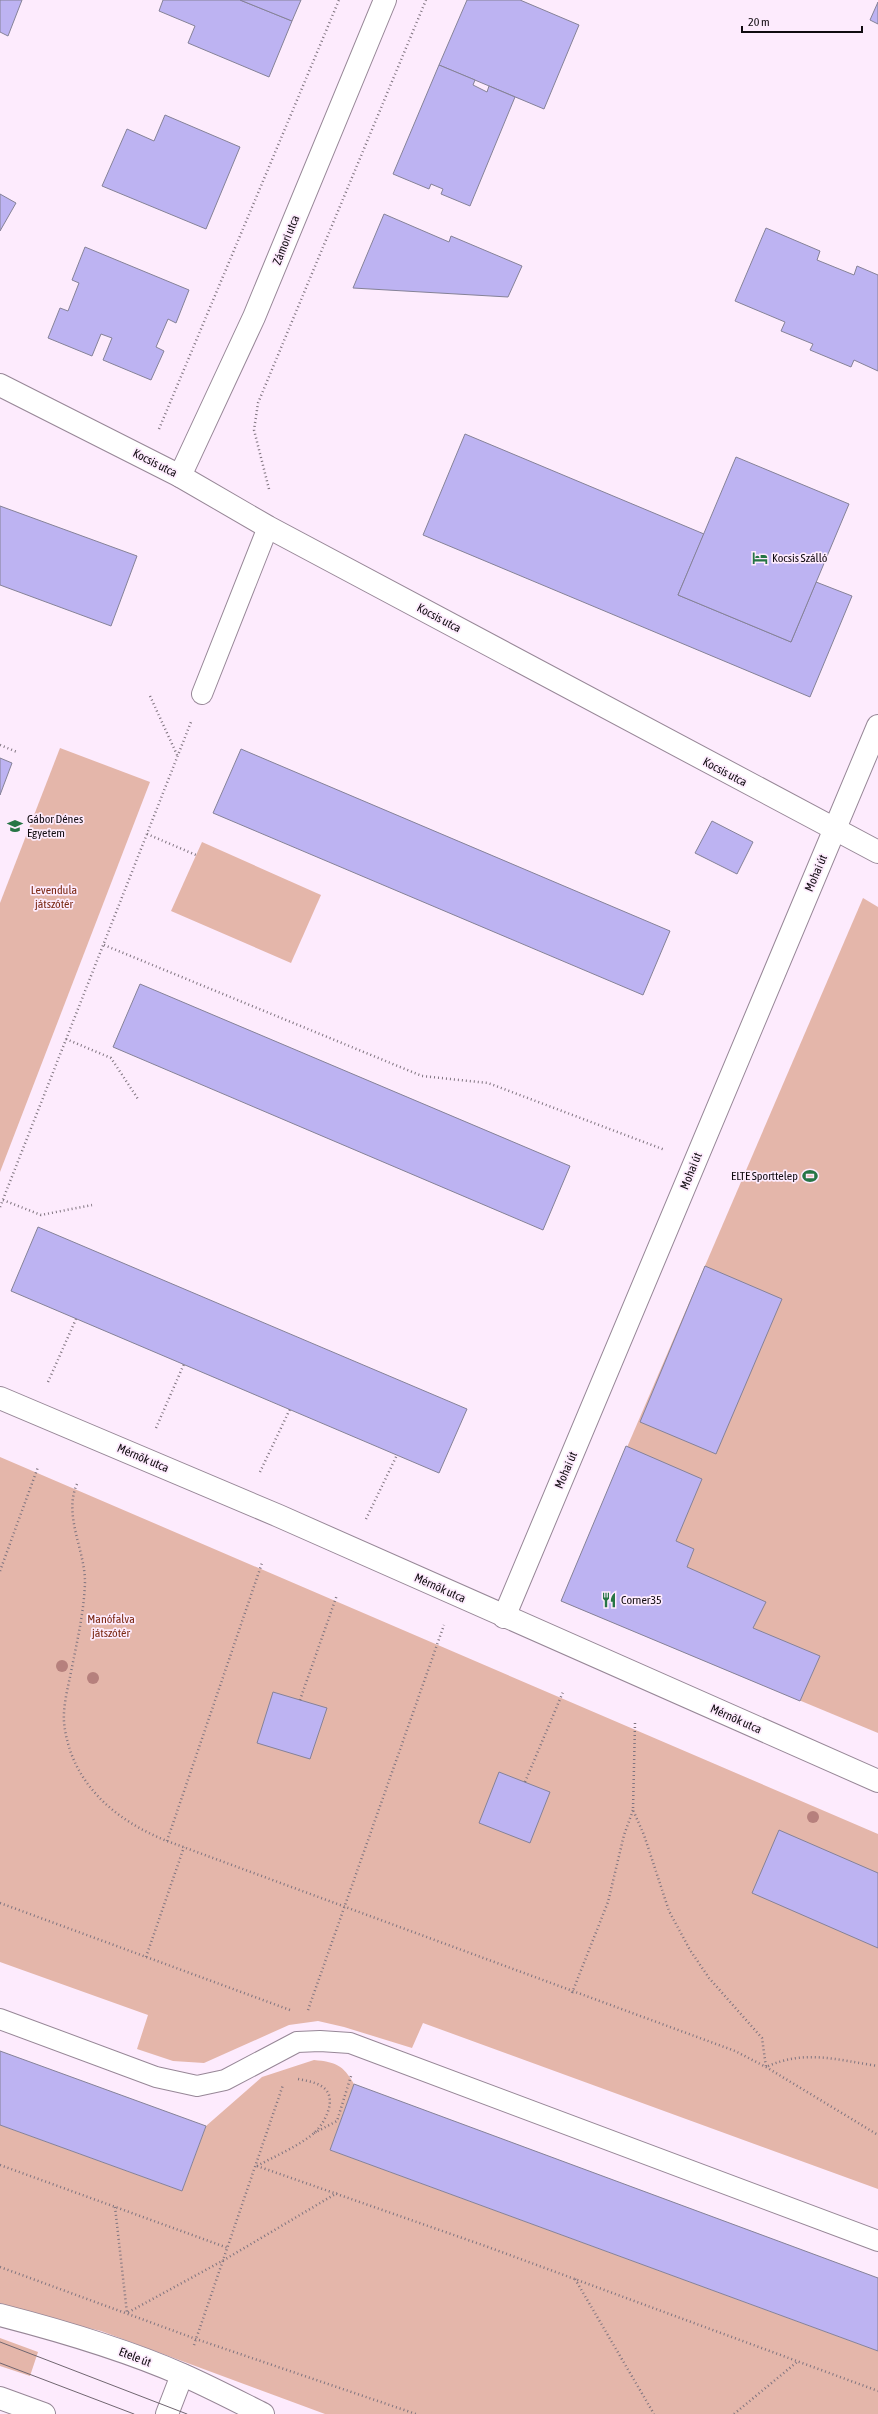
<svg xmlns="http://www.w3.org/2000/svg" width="878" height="2414" font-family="'Asap Condensed',sans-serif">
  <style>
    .green { fill: #e4b6aa }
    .building { fill: #bdb3f2; stroke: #858297 }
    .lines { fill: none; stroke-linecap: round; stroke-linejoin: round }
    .service-casing { stroke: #978797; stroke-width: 22 }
    .minor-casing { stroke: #978797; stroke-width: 24 }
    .secondary-casing { stroke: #978797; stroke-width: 24 }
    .path { stroke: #7f747f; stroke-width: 2.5; stroke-dasharray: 1 3; stroke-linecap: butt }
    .service { stroke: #fff; stroke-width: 20 }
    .minor { stroke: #fff; stroke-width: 22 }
    .secondary { stroke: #fff; stroke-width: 22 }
    .tram { stroke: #706670; stroke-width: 1 }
    .tree { fill: #b6807d }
    .labels { text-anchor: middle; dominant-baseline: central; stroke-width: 3.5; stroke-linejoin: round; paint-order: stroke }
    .street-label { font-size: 12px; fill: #100b10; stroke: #fdebfd }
    .poi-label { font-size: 12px; fill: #100b10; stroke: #fdebfd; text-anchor: start }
    .park-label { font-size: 12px; fill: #7b2914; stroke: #fdebfd }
  </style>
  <rect width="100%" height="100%" fill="#fdebfd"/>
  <g class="green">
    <polygon points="60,748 150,782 0,1172 0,903"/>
    <polygon points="202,842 321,895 291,963 171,911"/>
    <polygon points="863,898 878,907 878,1733 561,1601"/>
    <polygon points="0,1457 878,1834 878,2189 423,2023 412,2048 344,2027 318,2021 289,2025 204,2063 173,2061 137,2049 148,2015 0,1962"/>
    <path d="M 314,2060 C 336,2062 343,2065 354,2084 L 330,2150 L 878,2351 L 878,2414 L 325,2414 L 101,2331 L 33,2315 L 0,2303 L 0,2125 L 182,2191 L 206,2126 L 262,2077 Z"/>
    <polygon points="0,2338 38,2352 30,2376 0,2366"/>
  </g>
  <g class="building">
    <polygon points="0,0 22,0 8,36 0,32"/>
    <polygon points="163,0 240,0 292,21 269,77 188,43 195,26 159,11"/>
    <polygon points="240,0 301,0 292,21"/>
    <polygon points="467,0 520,0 579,25 544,109 439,65"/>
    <polygon points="878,2 878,24 870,20"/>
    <polygon points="439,65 475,80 473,85 487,92 489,86 515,97 470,206 441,194 443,189 431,184 429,189 393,174"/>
    <polygon points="165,115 240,147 206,229 102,186 127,129 154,141"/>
    <polygon points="0,194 16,203 0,231"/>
    <polygon points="384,214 449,242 451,236 522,266 508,297 353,288"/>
    <polygon points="766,228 820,251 817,260 854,275 857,266 878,275 878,371 854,360 851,367 810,350 813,344 781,331 785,322 735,301"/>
    <polygon points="85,247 189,290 176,323 168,319 156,347 164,351 151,380 103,360 112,338 101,334 92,356 48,338 60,308 68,311 79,283 72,280"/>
    <polygon points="465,434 704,534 678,595 791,642 816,582 852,596 810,697 423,535"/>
    <polygon points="736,457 849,504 791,642 678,595"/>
    <polygon points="0,506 137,556 111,626 0,585"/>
    <polygon points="241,749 670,931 643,995 213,813"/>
    <polygon points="0,758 12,763 0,795"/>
    <polygon points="712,821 753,842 737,874 695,853"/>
    <polygon points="140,984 570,1166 543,1230 113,1047"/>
    <polygon points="38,1227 467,1409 439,1473 11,1291"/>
    <polygon points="705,1266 782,1299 716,1454 640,1422"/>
    <polygon points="626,1446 702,1479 676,1541 694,1549 687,1567 766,1602 753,1628 820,1656 800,1701 561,1601"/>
    <polygon points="273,1692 327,1708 310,1759 257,1743"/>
    <polygon points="499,1772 550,1792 530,1843 479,1823"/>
    <polygon points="779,1830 878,1873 878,1948 752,1893"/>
    <polygon points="0,2051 206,2126 182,2191 0,2125"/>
    <polygon points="354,2084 878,2278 878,2351 330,2150"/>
  </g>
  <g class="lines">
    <g class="service-casing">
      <g id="service">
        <polyline points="202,694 268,527"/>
        <polyline points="0,2019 156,2077 197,2086 225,2080 297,2042 320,2041 350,2043 878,2241"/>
      </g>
    </g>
    <g class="minor-casing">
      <g id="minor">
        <polyline points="0,385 180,476 268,527 878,852"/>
        <polyline points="180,476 254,317 385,0"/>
        <polyline points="0,1398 279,1516 878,1781"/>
        <polyline points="504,1617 878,726"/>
        <polyline points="167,2414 182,2375"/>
      </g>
    </g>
    <g class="secondary-casing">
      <g id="secondary">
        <path d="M 0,2315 C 62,2331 124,2349 183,2375 C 210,2387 237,2401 263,2414"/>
        <polyline points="0,2398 44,2414"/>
      </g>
    </g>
    <g class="path">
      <polyline points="159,429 339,0"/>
      <polyline points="269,489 254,430 258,403 426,0"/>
      <polyline points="150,696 178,757"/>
      <polyline points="0,745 17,752"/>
      <polyline points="147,834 196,855"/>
      <polyline points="104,945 422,1076 488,1083 665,1150"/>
      <polyline points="66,1039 111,1058 138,1099"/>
      <polyline points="3,1200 41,1215 92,1205"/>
      <polyline points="0,1207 191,722"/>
      <polyline points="48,1382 76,1319"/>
      <polyline points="156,1428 184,1364"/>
      <polyline points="260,1472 290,1409"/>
      <path d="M 77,1484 C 63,1515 85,1550 85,1582 C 84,1614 76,1646 70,1677 C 67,1691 63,1708 64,1722 C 70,1782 114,1820 167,1841 L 735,2051 L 766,2067 L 878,2135"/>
      <polyline points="366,1519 397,1455"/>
      <polyline points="0,1571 38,1467"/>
      <polyline points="300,1700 337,1595"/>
      <path d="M 635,1723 L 633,1810 L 644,1835 L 669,1911 L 690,1950 L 709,1978 L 762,2038 L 766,2067 C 805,2049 837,2060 878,2066"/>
      <polyline points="525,1782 563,1692"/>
      <polyline points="167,1841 262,1563"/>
      <polyline points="0,1903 290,2010"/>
      <polyline points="146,1957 184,1847"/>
      <polyline points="572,1993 608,1902 624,1835 633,1810"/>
      <polyline points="308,2010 444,1625"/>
      <polyline points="314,2133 337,2121 351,2076"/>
      <polyline points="0,2165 228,2248"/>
      <polyline points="257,2166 488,2247 878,2391"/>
      <path d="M 257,2166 C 275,2156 297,2147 313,2134 C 324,2125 338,2099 324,2088 C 317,2082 307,2081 298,2079"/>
      <polyline points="115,2207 127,2313 224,2260 337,2193"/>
      <polyline points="0,2267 196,2339 416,2414"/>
      <polyline points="575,2279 654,2414"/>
      <polyline points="194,2345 283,2085"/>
      <polyline points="734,2414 797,2362"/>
    </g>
    <use href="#service" class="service"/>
    <use href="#minor" class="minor"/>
    <use href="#secondary" class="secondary"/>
    <g class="tram">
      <polyline points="0,2342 187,2414"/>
      <polyline points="0,2363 134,2414"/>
    </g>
  </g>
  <g class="tree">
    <circle cx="62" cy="1666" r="6"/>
    <circle cx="93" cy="1678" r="6"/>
    <circle cx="813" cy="1817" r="6"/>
  </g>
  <defs>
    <g id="hotel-bare" transform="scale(1.2)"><path d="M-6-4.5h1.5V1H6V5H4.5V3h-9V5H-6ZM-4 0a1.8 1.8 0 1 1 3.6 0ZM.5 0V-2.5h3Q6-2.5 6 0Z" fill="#267545" stroke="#fdebfd" stroke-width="2.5" paint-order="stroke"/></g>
    <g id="university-bare" transform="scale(1.2)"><path d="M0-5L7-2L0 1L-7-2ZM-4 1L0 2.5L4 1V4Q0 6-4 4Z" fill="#267545" stroke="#fdebfd" stroke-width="2.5" paint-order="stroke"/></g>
    <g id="stadium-bare" transform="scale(1.2)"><path d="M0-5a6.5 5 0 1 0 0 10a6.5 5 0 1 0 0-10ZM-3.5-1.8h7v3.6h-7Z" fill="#267545" stroke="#fdebfd" stroke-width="2.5" paint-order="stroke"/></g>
    <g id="restaurant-bare" transform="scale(1.2)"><path d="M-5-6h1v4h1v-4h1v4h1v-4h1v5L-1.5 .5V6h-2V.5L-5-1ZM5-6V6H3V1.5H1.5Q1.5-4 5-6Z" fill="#267545" stroke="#fdebfd" stroke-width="2.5" paint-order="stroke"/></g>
  </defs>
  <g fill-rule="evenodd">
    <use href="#hotel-bare" x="760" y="558"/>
    <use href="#university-bare" x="15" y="826"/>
    <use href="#stadium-bare" x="810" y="1176"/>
    <use href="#restaurant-bare" x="609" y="1600"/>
  </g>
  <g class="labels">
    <g class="street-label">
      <text transform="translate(286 240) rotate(-68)">Zámori utca</text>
      <text transform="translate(155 463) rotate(27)">Kocsis utca</text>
      <text transform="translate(439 618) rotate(28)">Kocsis utca</text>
      <text transform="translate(725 772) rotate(28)">Kocsis utca</text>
      <text transform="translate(816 873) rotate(-67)">Mohai út</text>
      <text transform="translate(691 1171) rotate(-68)">Mohai út</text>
      <text transform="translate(143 1458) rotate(23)">Mérnök utca</text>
      <text transform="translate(566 1470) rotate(-67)">Mohai út</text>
      <text transform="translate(440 1588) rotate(24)">Mérnök utca</text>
      <text transform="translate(736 1719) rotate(24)">Mérnök utca</text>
      <text transform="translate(135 2357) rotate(21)">Etele út</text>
    </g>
    <g class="poi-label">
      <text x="772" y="558">Kocsis Szálló</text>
      <text x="27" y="819">Gábor Dénes<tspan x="27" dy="14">Egyetem</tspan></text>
      <text x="798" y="1176" text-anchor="end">ELTE Sporttelep</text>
      <text x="621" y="1600">Corner35</text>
    </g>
    <g class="park-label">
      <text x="54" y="890">Levendula<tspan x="54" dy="14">játszótér</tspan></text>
      <text x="111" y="1619">Manófalva<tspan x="111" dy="14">játszótér</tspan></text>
    </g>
  </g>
  <path d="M742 26v6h120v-6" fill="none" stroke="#100b10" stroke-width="2"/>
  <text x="748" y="26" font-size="12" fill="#100b10" stroke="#fdebfd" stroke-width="3" paint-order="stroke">20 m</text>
</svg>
